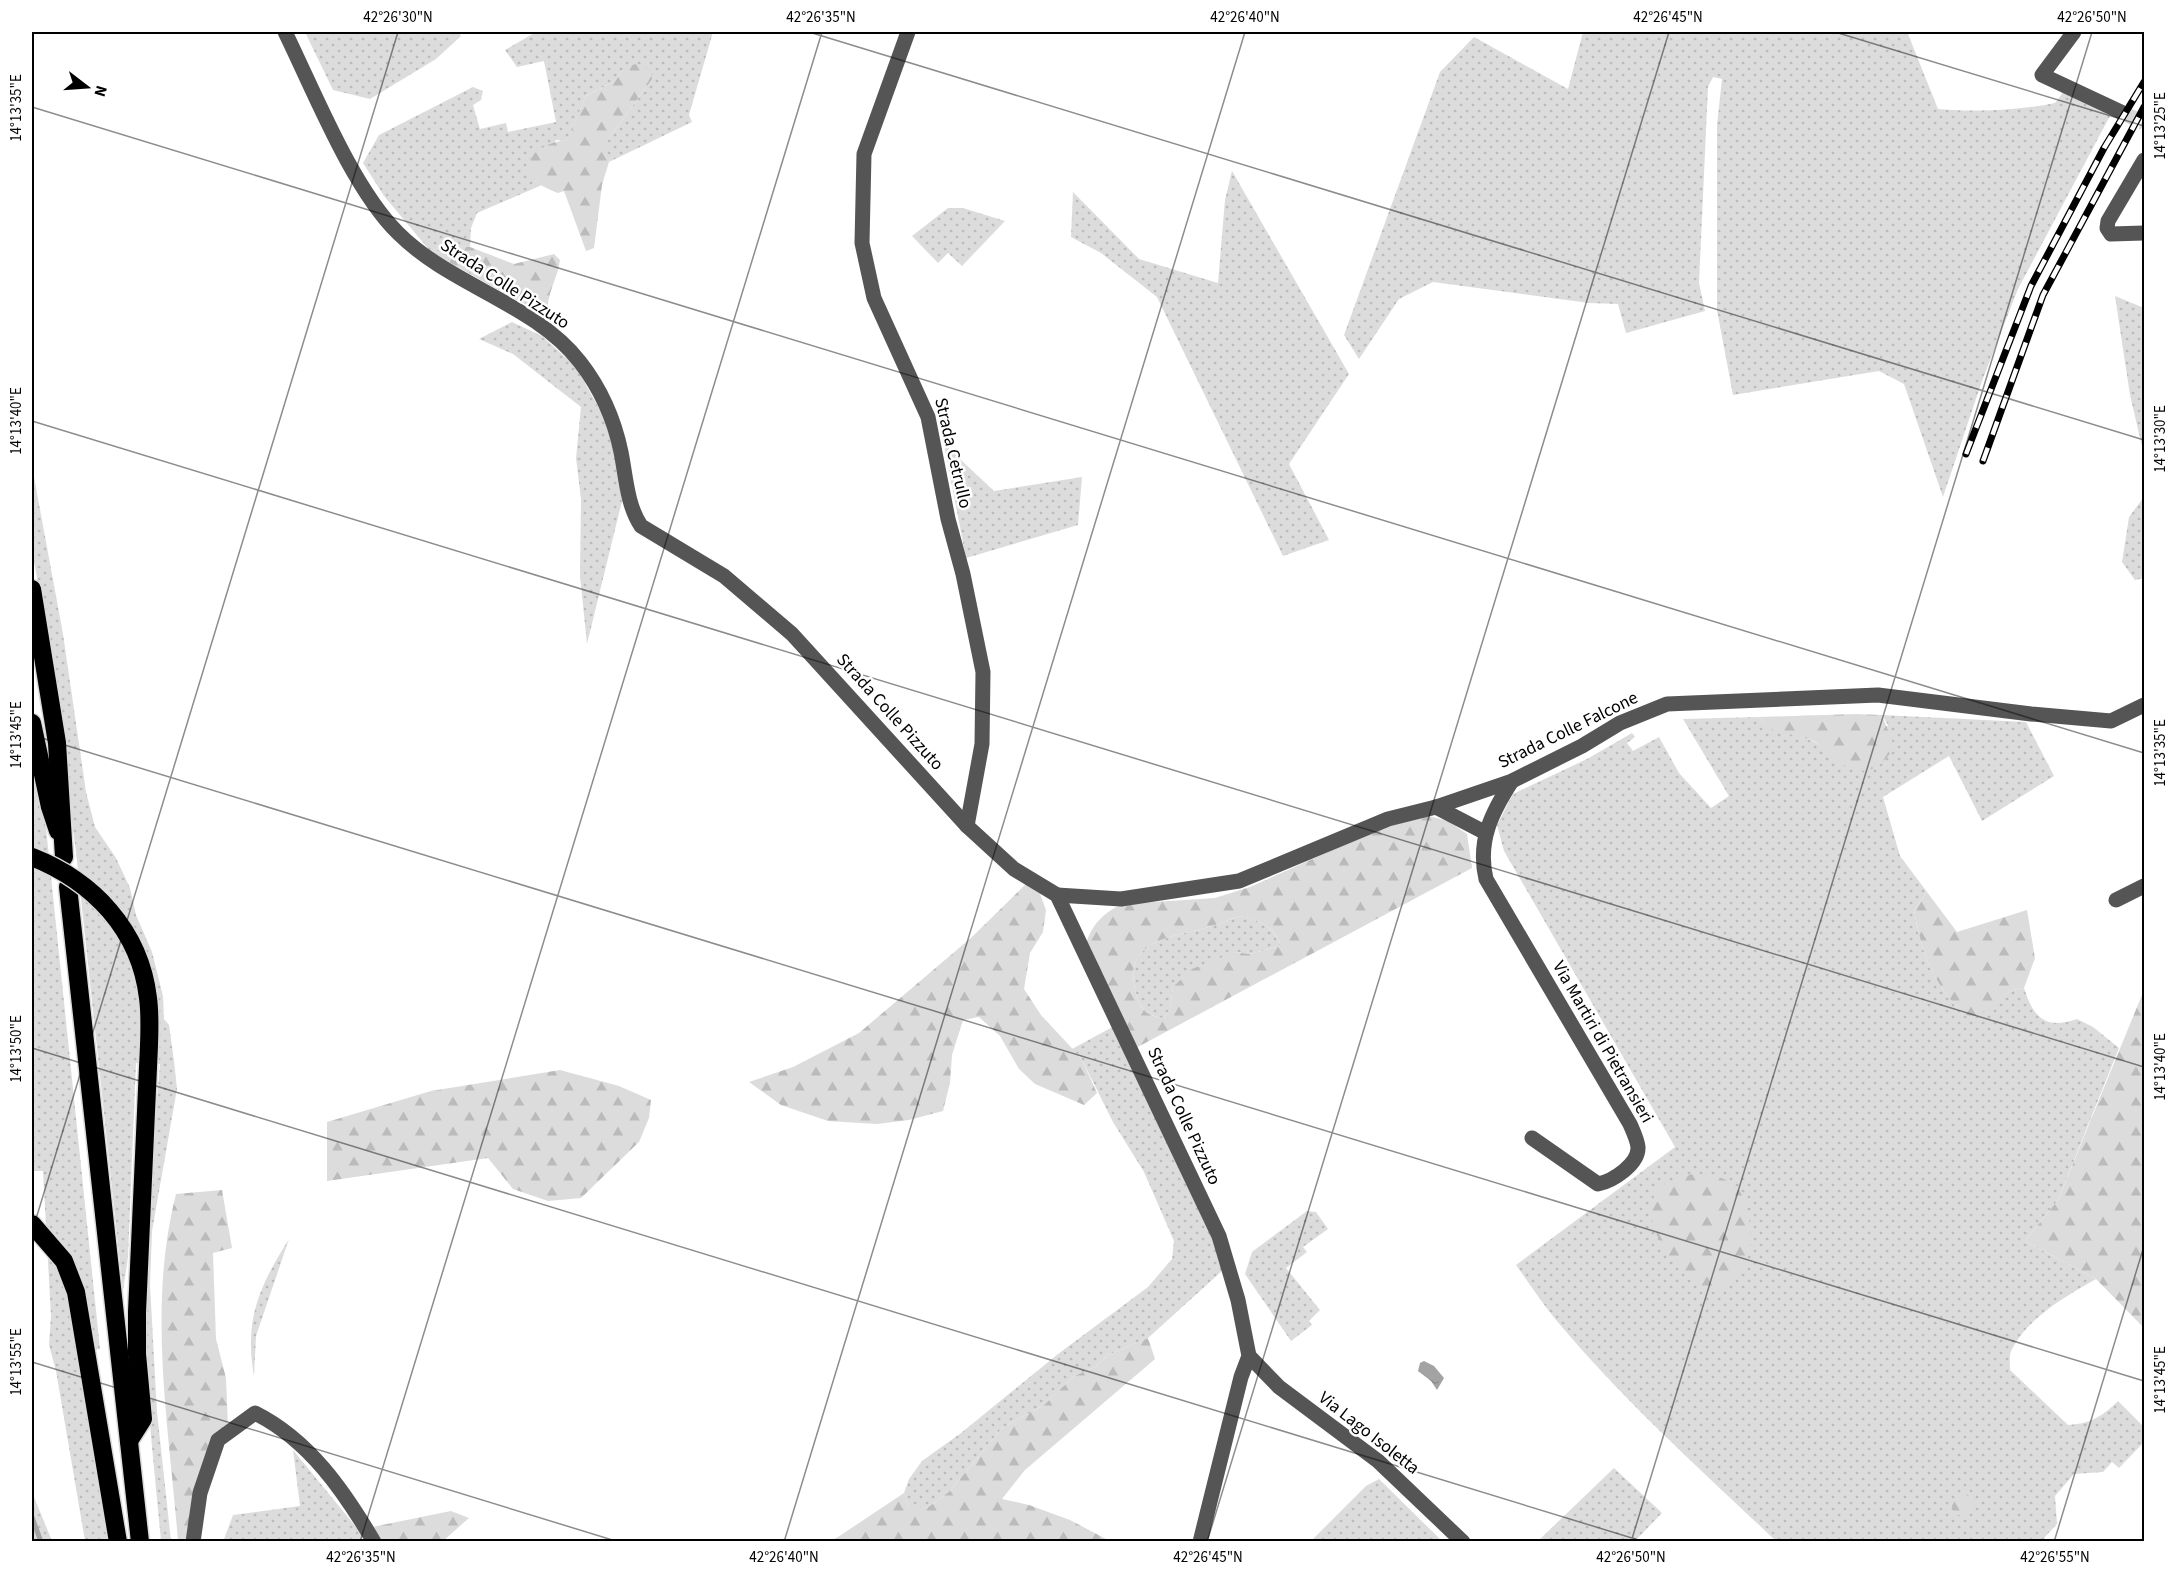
<svg xmlns="http://www.w3.org/2000/svg" width="2176" height="1573" font-family="'Source Sans 3',sans-serif">
  <style>
    .grass { fill: url(#grass-dots) }
    .forest { fill: url(#forest-firs); fill-rule: evenodd }
    .water { fill: url(#water-ripples) }
    .lines { fill: none; stroke-linecap: round; stroke-linejoin: round }
    .stream { stroke: #a3a3a3; stroke-width: 5 }
    .minor-tunnel { stroke: #d9d9d9; stroke-width: 15; stroke-dasharray: 15 8; stroke-linecap: butt }
    .highway-casing { stroke: #dbdbdb; stroke-width: 21 }
    .minor { stroke: #555; stroke-width: 15 }
    .highway { stroke: #000; stroke-width: 18 }
    .rail-casing { stroke: #000; stroke-width: 7 }
    .rail { stroke: #fff; stroke-width: 4.5; stroke-dasharray: 14; stroke-linecap: butt }
    .highway-bridge-casing { stroke: #dbdbdb; stroke-width: 21; stroke-linecap: butt }
    .highway-bridge { stroke: #000; stroke-width: 18 }
    .ticks { fill: none; stroke: #000; stroke-width: 1.5; stroke-opacity: 0.45 }
    .labels { text-anchor: middle; dominant-baseline: central; stroke-width: 5; stroke-linejoin: round; paint-order: stroke }
    .street-label { font-size: 18px; fill: #000; stroke: #fff }
    .neatline { fill: none; stroke: #000; stroke-width: 2 }
    .ticks-label { font-size: 15px; text-anchor: middle; fill: #000 }
  </style>
  <defs>
    <pattern id="grass-dots" width="8" height="8" patternUnits="userSpaceOnUse" patternTransform="scale(1.5)"><rect width="8" height="8" fill="#dcdcdc"/><path d="M2 2h.1M6 6h.1" fill="none" stroke="#bbb" stroke-width="1.8" stroke-linecap="round"/></pattern>
    <pattern id="forest-firs" width="22" height="20" patternUnits="userSpaceOnUse" patternTransform="scale(1.5)"><rect width="22" height="20" fill="#dcdcdc"/><path d="M5 1l3.5 6h-7zM16 11l3.5 6h-7z" fill="#bbb"/></pattern>
    <pattern id="water-ripples" width="26" height="14" patternUnits="userSpaceOnUse" patternTransform="scale(1.5)"><rect width="26" height="14" fill="#a3a3a3"/><path d="M2 4q2-2 4 0t4 0M15 11q2-2 4 0t4 0" fill="none" stroke="#8b8b8b"/></pattern>
  </defs>
  <rect width="100%" height="100%" fill="#fff"/>
  <g class="grass">
    <polygon points="305,32 459,32 461,36 436,59 370,99 333,90"/>
    <polygon points="536,32 713,32 689,115 692,122 609,162 603,151 609,138 653,78 623,70 615,81 586,96 567,141 556,140 535,181 542,185 477,213 471,228 470,247 451,246 431,252 384,196 363,163 379,135 473,87 483,91 481,100 473,105 480,129 506,123 508,132 556,122 544,61 517,67 505,50"/>
    <path d="M 1583,32 L 1909,32 L 1908,34 L 1938,109 C 1978,112 2015,111 2055,103 L 2065,90 L 2111,114 L 2018,289 L 1982,381 L 1943,497 L 1904,384 L 1879,371 L 1733,395 L 1717,310 L 1717,125 L 1722,79 L 1713,77 L 1708,87 L 1699,283 L 1705,311 L 1626,333 L 1618,304 L 1589,303 L 1433,282 L 1399,299 L 1359,359 L 1344,335 L 1440,72 L 1474,37 L 1568,89 Z"/>
    <polygon points="1232,171 1349,374 1289,464 1329,540 1283,556 1157,297 1101,253 1071,237 1073,192 1139,259 1218,283 1225,200"/>
    <polygon points="948,208 963,208 1005,221 962,266 948,253 938,263 912,236"/>
    <polygon points="2115,296 2144,308 2144,455 2130,395"/>
    <polygon points="512,322 542,336 576,367 614,435 622,501 587,644 580,576 581,499 576,458 581,407 513,354 479,339"/>
    <polygon points="944,444 994,491 1082,477 1078,525 966,558"/>
    <polygon points="32,466 63,634 86,792 95,827 116,858 130,888 136,915 152,952 163,996 164,1019 169,1025 174,1061 177,1089 152,1231 150,1285 157,1412 171,1541 161,1541 143,1352 152,1160 160,1064 136,1063 128,1257 123,1291 76,852 46,623 32,552"/>
    <polygon points="2144,497 2144,578 2135,580 2122,562 2129,517"/>
    <path d="M 1882,715 L 2026,722 L 2054,776 L 1982,821 L 1949,756 L 1883,797 L 1900,856 L 1927,892 L 1914,910 C 1922,955 1932,981 1964,1015 L 1976,1016 L 2012,990 L 2024,988 C 2033,1017 2045,1030 2077,1019 L 2093,1027 L 2119,1048 L 2058,1200 L 2025,1241 L 2096,1279 C 2066,1296 2027,1318 2011,1351 C 2009,1356 2010,1364 2010,1370 L 2068,1425 C 2090,1424 2103,1416 2118,1401 L 2144,1427 L 2144,1442 L 2119,1468 L 2112,1462 L 2103,1472 L 2074,1474 L 2055,1496 L 2057,1524 L 2044,1538 L 2046,1541 L 1776,1541 C 1701,1470 1623,1400 1556,1320 C 1542,1303 1529,1283 1516,1265 L 1675,1147 L 1504,851 L 1497,825 L 1513,794 L 1587,759 L 1632,733 L 1635,737 L 1627,743 L 1633,751 L 1659,737 L 1679,773 L 1711,808 L 1729,796 L 1683,719 L 1759,717 C 1774,737 1789,730 1810,740 C 1824,746 1835,756 1846,766 L 1888,725 Z"/>
    <polygon points="32,762 44,809 100,1349 82,1352 81,1380 112,1541 85,1541 56,1371 49,1345 51,1316 43,1171 32,1171"/>
    <path d="M 1241,916 C 1260,921 1274,926 1281,946 L 1250,954 L 1235,952 L 1173,987 L 1170,1009 L 1164,1018 C 1151,1017 1141,1011 1137,997 C 1120,941 1165,939 1205,928 C 1218,925 1229,919 1241,916 Z"/>
    <polygon points="1118,1024 1215,1237 1223,1270 1148,1338 1108,1355 1095,1367 1074,1376 1044,1405 1002,1428 950,1491 927,1508 909,1508 904,1493 909,1479 922,1461 961,1433 1058,1354 1148,1287 1172,1259 1174,1241 1144,1172 1113,1122 1081,1058 1072,1049"/>
    <polygon points="1307,1211 1316,1212 1328,1229 1303,1247 1307,1252 1286,1268 1320,1310 1309,1321 1312,1325 1291,1341 1245,1274 1252,1252"/>
    <path d="M 289,1239 L 256,1336 L 254,1376 C 244,1319 259,1287 289,1239 Z"/>
    <polygon points="293,1450 361,1533 362,1541 223,1542 233,1515 300,1506"/>
    <polygon points="1614,1468 1662,1513 1635,1541 1538,1541"/>
    <polygon points="1379,1479 1442,1541 1311,1541 1366,1486"/>
    <polygon points="32,1492 52,1541 32,1541"/>
  </g>
  <g class="forest">
    <path d="M 635,64 L 650,70 L 653,78 L 609,138 L 604,151 L 609,162 L 602,185 L 594,248 L 586,251 L 564,191 L 558,193 C 548,189 535,184 530,174 C 521,153 552,141 567,140 L 586,96 L 615,81 L 623,70 Z"/>
    <path d="M 451,246 L 470,247 L 514,264 L 554,254 L 560,260 C 558,278 546,294 548,313 L 520,302 L 431,252 Z"/>
    <path d="M 1855,714 L 1882,715 L 1894,746 C 1885,765 1868,778 1846,766 C 1832,759 1824,744 1808,739 C 1787,731 1773,737 1759,717 Z"/>
    <path d="M 1429,816 L 1448,821 L 1467,834 L 1472,868 L 1134,1049 L 1086,946 C 1089,927 1105,911 1123,904 L 1215,898 L 1250,887 L 1364,836 L 1404,821 ZM 1241,916 C 1259,921 1275,926 1281,946 L 1250,954 L 1235,952 L 1192,969 L 1173,987 L 1170,1009 L 1164,1018 C 1150,1017 1141,1011 1137,997 C 1120,941 1165,939 1205,928 C 1218,925 1229,919 1241,916 Z"/>
    <polygon points="1026,884 1039,891 1046,910 1043,932 1030,953 1024,989 1041,1015 1081,1058 1097,1093 1084,1105 1035,1084 1019,1069 1000,1036 979,1017 963,1020 952,1055 950,1083 943,1111 909,1120 877,1124 828,1121 781,1105 749,1082 793,1067 859,1033 972,937"/>
    <path d="M 1927,892 L 1957,932 L 2027,910 L 2035,958 L 2024,988 L 2012,990 L 1976,1017 L 1964,1015 C 1932,981 1922,955 1914,910 Z"/>
    <polygon points="2144,990 2144,1328 2096,1279 2025,1241 2058,1200"/>
    <polygon points="560,1070 619,1086 651,1100 649,1118 639,1142 581,1198 548,1201 513,1189 488,1158 327,1181 327,1122 431,1091"/>
    <path d="M 1695,1173 C 1709,1175 1724,1176 1735,1186 C 1754,1203 1757,1264 1735,1281 C 1728,1286 1718,1289 1710,1293 C 1684,1276 1652,1244 1651,1210 C 1651,1203 1655,1194 1657,1187 Z"/>
    <path d="M 222,1190 L 232,1248 L 213,1253 L 216,1339 L 226,1378 L 228,1426 L 191,1542 L 178,1541 C 169,1427 147,1307 176,1194 Z"/>
    <polygon points="1148,1338 1155,1359 1025,1470 1002,1499 1029,1505 1070,1520 1110,1541 832,1541 904,1493 909,1508 927,1508 950,1491 1002,1428 1044,1405 1074,1376 1095,1367 1108,1355"/>
    <circle cx="1963" cy="1505" r="11"/>
    <polygon points="451,1511 469,1518 443,1541 379,1541 372,1527"/>
  </g>
  <polygon class="water" points="1424,1361 1434,1366 1444,1378 1437,1390 1431,1381 1418,1371 1420,1363"/>
  <g class="lines">
    <polyline class="stream" points="32,1517 41,1542"/>
    <polyline class="minor-tunnel" points="2121,112 2144,123"/>
    <g class="highway-casing">
      <g id="highway">
        <polyline points="32,589 57,743 64,857"/>
        <polyline points="32,723 50,807 58,831"/>
        <polyline points="68,887 140,1542"/>
        <polyline points="32,1224 64,1261 76,1292 118,1542"/>
        <polyline points="129,1441 143,1419 137,1354 137,1312 148,1067"/>
      </g>
    </g>
    <g class="minor">
      <path d="M 285,32 C 314,91 352,188 398,233 C 451,286 534,303 580,362 C 601,389 614,418 621,452 C 626,477 627,505 641,526 L 724,576 L 792,634 L 967,826 L 1014,869 L 1057,895 L 1219,1236 L 1238,1300 L 1249,1356 L 1241,1377 L 1200,1542"/>
      <polyline points="908,32 864,154 862,243 874,298 928,417 948,519 963,574 983,672 982,744 967,826"/>
      <polyline points="2074,32 2042,75 2121,112"/>
      <polyline points="2144,160 2108,221 2107,228 2111,234 2144,233"/>
      <path d="M 1512,781 C 1492,812 1477,841 1486,879 L 1630,1124 C 1633,1131 1637,1139 1638,1147 C 1639,1164 1613,1181 1598,1184 L 1532,1138"/>
      <polyline points="1436,807 1486,833"/>
      <polyline points="1057,895 1121,899 1239,881 1388,819 1436,807 1512,781 1582,746 1620,723 1667,704 1878,695 2031,714 2111,721 2144,705"/>
      <polyline points="2116,900 2144,886"/>
      <polyline points="1249,1356 1279,1387 1378,1461 1463,1542"/>
      <path d="M 193,1542 L 200,1493 L 218,1440 L 255,1413 C 309,1440 344,1491 374,1542"/>
    </g>
    <use href="#highway" class="highway"/>
    <g class="rail-casing">
      <g id="rail">
        <polyline points="1966,454 2031,286 2104,148 2144,82"/>
        <polyline points="1983,461 2043,295 2144,107"/>
      </g>
    </g>
    <use href="#rail" class="rail"/>
    <g class="highway-bridge-casing">
      <path id="highway-bridge" d="M 32,857 C 93,881 140,930 148,998 C 151,1020 149,1044 148,1067"/>
    </g>
    <use href="#highway-bridge" class="highway-bridge"/>
  </g>
  <path class="ticks" d="M 809,32 L 2144,440M 1835,32 L 2144,126M 32,107 L 2144,753M 32,421 L 2144,1067M 32,735 L 2144,1381M 32,1048 L 1645,1542M 32,1232 L 398,32M 32,1362 L 619,1542M 360,1542 L 822,32M 784,1542 L 1245,32M 1207,1542 L 1669,32M 1631,1542 L 2092,32M 2054,1542 L 2144,1246"/>
  <g class="labels">
    <g class="street-label">
      <text transform="translate(505 284) rotate(33)">Strada Colle Pizzuto</text>
      <text transform="translate(953 453) rotate(77)">Strada Cetrullo</text>
      <text transform="translate(890 712) rotate(48)">Strada Colle Pizzuto</text>
      <text transform="translate(1568 730) rotate(-26)">Strada Colle Falcone</text>
      <text transform="translate(1603 1042) rotate(60)">Via Martiri di Pietransieri</text>
      <text transform="translate(1184 1116) rotate(65)">Strada Colle Pizzuto</text>
      <text transform="translate(1369 1433) rotate(38)">Via Lago Isoletta</text>
    </g>
  </g>
  <rect width="2176" height="1573" fill="none" stroke="#ffffff" stroke-width="66"/>
  <g transform="translate(87 87) rotate(107)" stroke="#ffffff" stroke-width="4.5" paint-order="stroke">
  <path d="M0-4.5L10 22L0 15L-10 22Z" fill="#000000"/>
  <text y="-9" font-size="16" font-weight="bold" text-anchor="middle" fill="#000000">N</text>
  </g>
  <rect x="33" y="33" width="2110" height="1507" class="neatline"/>
  <g class="ticks-label">
    <text x="398" y="22">42°26'30"N</text>
    <text x="821" y="22">42°26'35"N</text>
    <text x="1245" y="22">42°26'40"N</text>
    <text x="1668" y="22">42°26'45"N</text>
    <text x="2092" y="22">42°26'50"N</text>
    <text transform="translate(16 108) rotate(-90)" y="5">14°13'35"E</text>
    <text transform="translate(2160 126) rotate(-90)" y="5">14°13'25"E</text>
    <text transform="translate(16 421) rotate(-90)" y="5">14°13'40"E</text>
    <text transform="translate(2160 439) rotate(-90)" y="5">14°13'30"E</text>
    <text transform="translate(16 735) rotate(-90)" y="5">14°13'45"E</text>
    <text transform="translate(2160 753) rotate(-90)" y="5">14°13'35"E</text>
    <text transform="translate(16 1049) rotate(-90)" y="5">14°13'50"E</text>
    <text transform="translate(2160 1067) rotate(-90)" y="5">14°13'40"E</text>
    <text transform="translate(16 1362) rotate(-90)" y="5">14°13'55"E</text>
    <text transform="translate(2160 1380) rotate(-90)" y="5">14°13'45"E</text>
    <text x="361" y="1562">42°26'35"N</text>
    <text x="784" y="1562">42°26'40"N</text>
    <text x="1208" y="1562">42°26'45"N</text>
    <text x="1631" y="1562">42°26'50"N</text>
    <text x="2055" y="1562">42°26'55"N</text>
  </g>
</svg>
